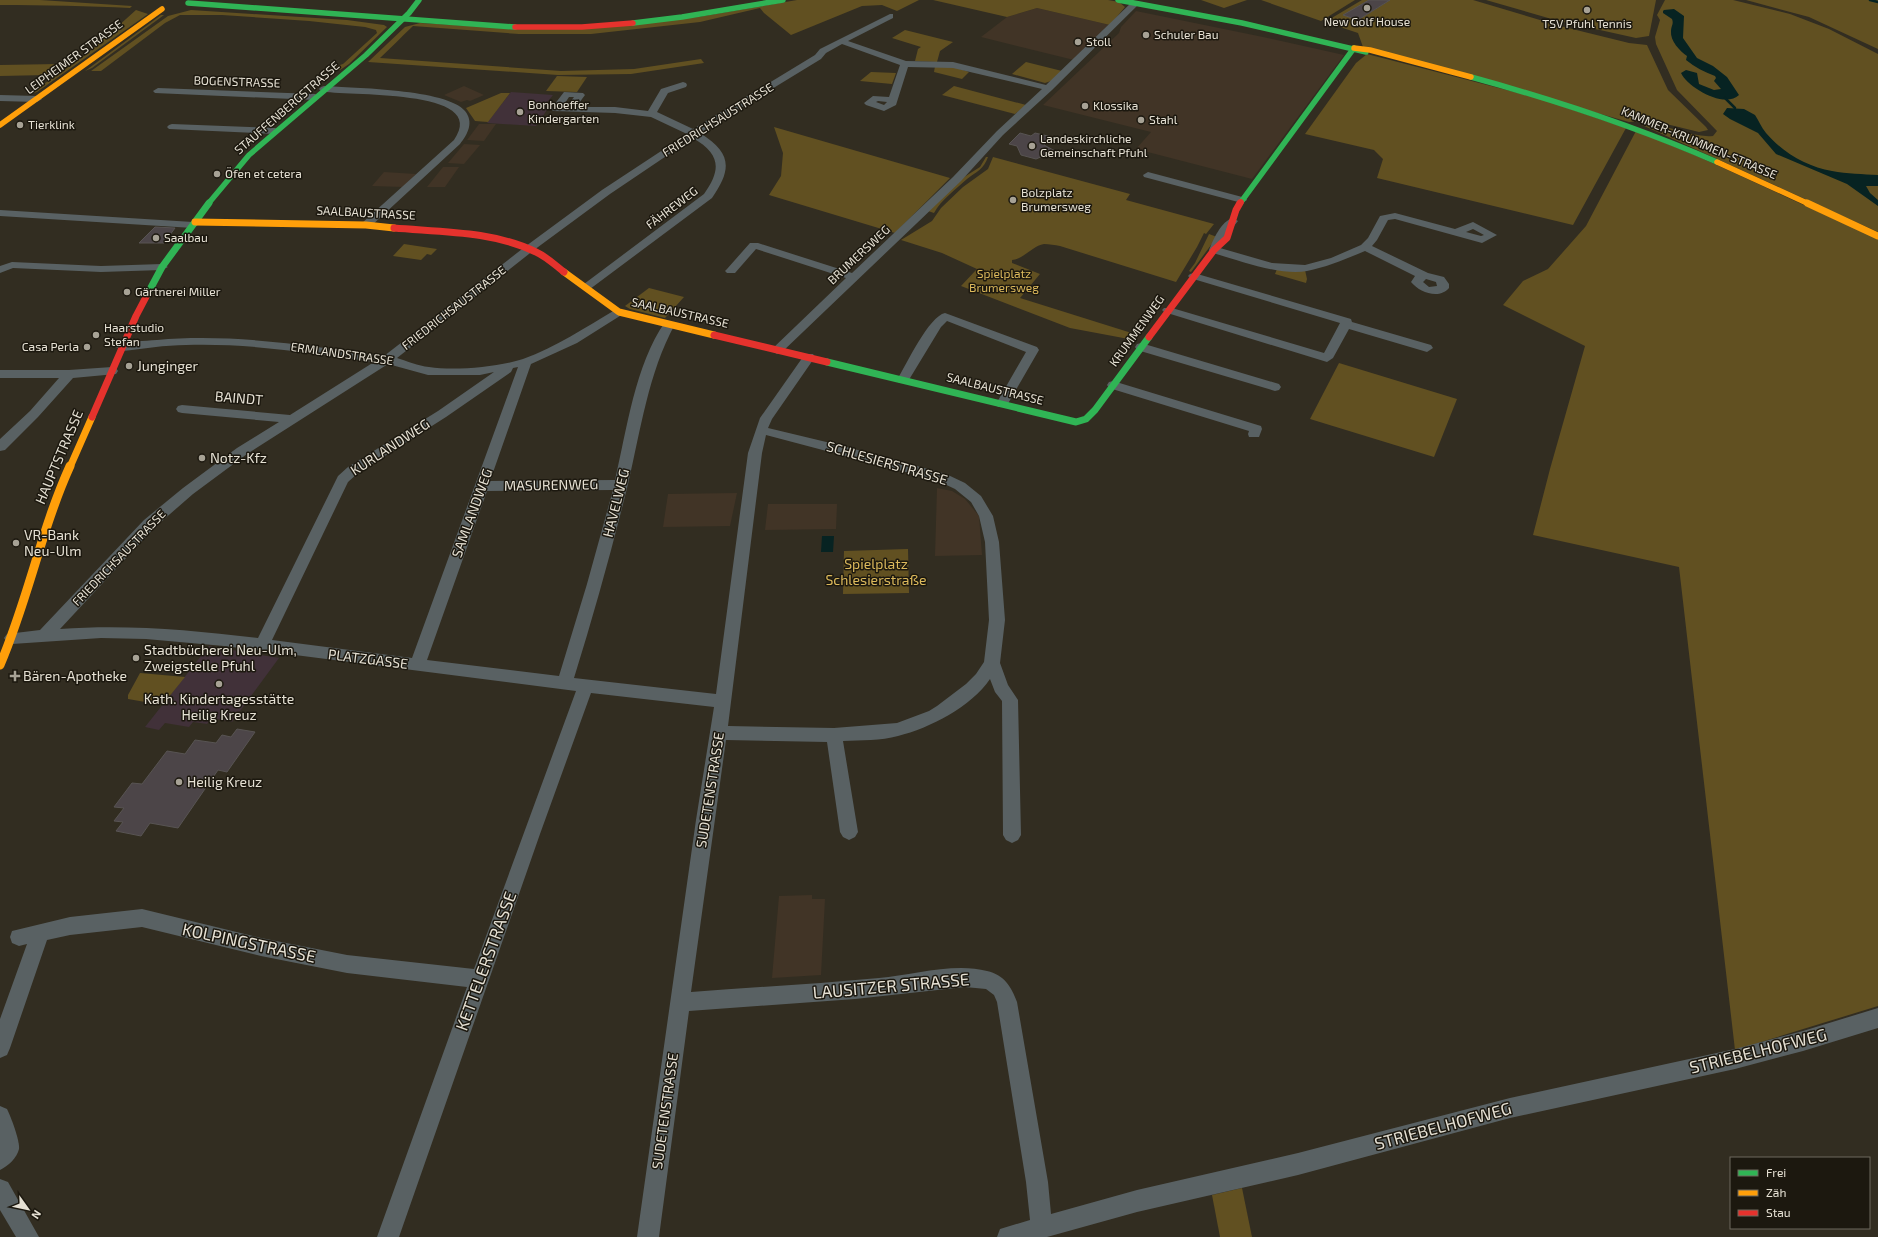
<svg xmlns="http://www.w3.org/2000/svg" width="1878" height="1237" font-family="'Exo 2',sans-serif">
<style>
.industrial{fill:#413426}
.education{fill:#413139}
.green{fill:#615021}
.water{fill:#072322}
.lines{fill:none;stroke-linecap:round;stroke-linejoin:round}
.stream{stroke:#072322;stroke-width:2.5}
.building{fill:#4c4548;stroke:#585453}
.street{fill:#596163;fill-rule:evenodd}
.fast-far1{stroke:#30b455;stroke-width:5.5}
.fast{stroke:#30b455;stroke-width:7}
.slow-far2{stroke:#ff9f0a;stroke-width:5.5}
.slow-far1{stroke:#ff9f0a;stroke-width:7}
.slow{stroke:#ff9f0a;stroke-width:9}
.jam-far1{stroke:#e5322d;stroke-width:5.5}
.jam{stroke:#e5322d;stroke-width:7}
.poi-dot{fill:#a7a295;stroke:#1c180f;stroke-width:1.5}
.labels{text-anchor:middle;stroke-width:3;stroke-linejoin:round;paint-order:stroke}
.far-poi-label{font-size:12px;fill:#e6e1d4;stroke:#1c180f;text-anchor:start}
.far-street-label{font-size:12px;fill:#e6e1d4;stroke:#1c180f}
.far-park-label{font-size:12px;fill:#ddba5c;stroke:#1c180f}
.poi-label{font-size:14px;fill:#e6e1d4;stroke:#1c180f;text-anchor:start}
.street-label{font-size:14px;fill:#e6e1d4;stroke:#1c180f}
.park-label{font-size:14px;fill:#ddba5c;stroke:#1c180f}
.near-street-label{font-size:17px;fill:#e6e1d4;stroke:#1c180f}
</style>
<rect width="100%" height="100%" fill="#322d21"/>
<g class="industrial">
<path d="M1037,8L1110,25L1074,60L981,37L1007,17Z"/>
<path d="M1136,11L1263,37L1344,55L1252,179L1136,149L1151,132L1043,105L1119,33L1121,27Z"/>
<path d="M464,86L484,95L470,101L467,100L461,102L444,95Z"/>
<path d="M479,124H496L484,141L467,140Z"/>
<path d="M464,144L480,145L464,164L448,163Z"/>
<path d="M443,167H459L445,187H427Z"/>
<path d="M384,172L416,174L403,187L372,186Z"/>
<path d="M937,488L952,491L965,499L979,516L982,555L935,556Z"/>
<path d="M737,493L730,526L663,527L668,494Z"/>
<path d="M768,504H837L836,529L765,530Z"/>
<path d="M812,895V899H825L821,975L772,978L779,896Z"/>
</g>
<g class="education">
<path d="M511,92L553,95L546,104H551L536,126L487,123Z"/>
<path d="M209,646L279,658L232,722L212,718L207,724L193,722L189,727L165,723L159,730L145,727Z"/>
</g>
<g class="green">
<path d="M0,0H40L132,6L130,8C91,6 43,5 0,5Z"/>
<path d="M797,0H919L897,11L882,5L862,6L791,35L764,13L760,8L700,22L591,34H519L413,26C401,37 391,48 380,58L561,71L634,69L701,59L704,63L631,74L558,75L368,62L405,27L420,23L524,29L698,17Z"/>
<path d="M933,0H1108L1119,2L1125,7L1110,25L1037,8L1007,17Z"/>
<path d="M1201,0H1247L1224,8Z"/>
<path d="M1261,0H1355L1321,21Z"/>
<path d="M1362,0H1369L1344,15L1358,20L1390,0H1473L1560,26L1629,43L1647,45L1668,90L1706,127L1708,130L1699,132L1650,120L1629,122L1363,47L1358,33L1325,22Z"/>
<path d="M1486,0H1656L1649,36L1636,38L1555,20Z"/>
<path d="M1665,0H1733L1790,14L1829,29L1878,54V232L1642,125C1666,122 1688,138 1713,136L1717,131L1677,90L1656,44L1655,37L1660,20L1657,15Z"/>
<path d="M1746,0H1878V49L1809,17Z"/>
<path d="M136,10L148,14L37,92L28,95L87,54Z"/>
<path d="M191,10L347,20L384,25L387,27L349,64L340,70H324L343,64L377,33L376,30L365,27L309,21L222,15H180L165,23L101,71H91L168,16Z"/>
<path d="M161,15H164L92,68L85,71Z"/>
<path d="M905,30L953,42L940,51L937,62L915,61L918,49L921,47L892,38Z"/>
<path d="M1367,54L1541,99L1626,128L1573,225L1377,178L1383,159L1374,150L1305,134L1356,63Z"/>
<path d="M1026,62L1062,71L1051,81L1045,83L1012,74Z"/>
<path d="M58,64L47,75L0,76V65Z"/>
<path d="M935,66H951L969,72L962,79L934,72Z"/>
<path d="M871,72L896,73L892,84L860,81Z"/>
<path d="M557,76L587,77L577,92L546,91Z"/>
<path d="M954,86L1026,105L1015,114L942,95Z"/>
<path d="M501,93H510L488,122L475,121L466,108Z"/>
<path d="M774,127L950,178L895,233L769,195L781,176L783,153Z"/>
<path d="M1636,131L1697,156L1878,239V1006L1735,1050L1679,567L1533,535L1550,469L1585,346L1503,305L1523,281L1548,269L1586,226Z"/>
<path d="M986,157H988C984,169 976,172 967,179C956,189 941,200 934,213L928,211L961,179L980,167Z"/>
<path d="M993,157L1130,194L1126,200L1214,224L1206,234L1204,233L1197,247L1176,282L1060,246C1055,245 1049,244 1044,244C1032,246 1024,259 1012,260V263L1040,274L1020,298L1138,335L1134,340L1070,328L961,286L977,269L942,253L901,240L932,221L941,208L963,187L988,169Z"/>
<path d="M1209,234L1217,237L1191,272L1189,271L1195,263Z"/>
<path d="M404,244L437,249L431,255L427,254L421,260L393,256Z"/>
<path d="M1277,269L1305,270L1307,279L1306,283L1275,274Z"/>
<path d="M649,288L684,297L665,318L630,309L625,306Z"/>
<path d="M1339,363L1457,399L1434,457L1310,419Z"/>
<path d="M908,549L909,593L843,594L844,551Z"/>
<path d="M140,673L185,677L164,703L152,701L151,703L128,699V695Z"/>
<path d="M1242,1188L1252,1237H1220L1212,1195Z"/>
</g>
<g class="water">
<path d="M1674,9L1684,16L1683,38L1697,58L1713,66L1727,77L1739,95C1725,109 1688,88 1681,73L1686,70L1697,73L1699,84L1714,90L1721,89L1714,81L1716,78L1715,76C1704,72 1695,67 1686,60L1687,56C1680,51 1670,41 1671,31C1671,26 1674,24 1672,19L1663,13V11L1664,10Z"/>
<path d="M1727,108L1744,109L1755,115C1759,121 1761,127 1766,133C1782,152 1807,167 1832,171C1847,174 1863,174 1878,175V186H1866L1870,193L1878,200V206L1847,184L1776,154L1758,133L1730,119L1723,114Z"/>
<path d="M822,536H834L833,552H821Z"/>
</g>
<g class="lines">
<g class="stream">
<path d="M1870,0L1878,2"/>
<path d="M1725,98L1735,108"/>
</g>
</g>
<g class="building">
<path d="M1369,0H1390L1358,20L1343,15Z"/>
<path d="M1020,133L1031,136L1035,133L1052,137L1044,145L1055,151L1036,159L1021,155L1017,146L1009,144Z"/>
<path d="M155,227L175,228L164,243H139Z"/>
<path d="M237,729L255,732L227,772L218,770L178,828L150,823L141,836L116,831L123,822L114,821L124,808L114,807L132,783L142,784L167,751L185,754L195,740L216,743L222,735L231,737Z"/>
</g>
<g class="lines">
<g class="street">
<path d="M1133,1H1139L1140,3L1052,90L1003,135L961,181L781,353L777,354L771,350L846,278L756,249L735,273H727L725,271L727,269L750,243H758L852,273L953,177L997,131L1042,89L953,68L908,67L896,105L884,111L866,105L864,103L873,96L889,97L900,65L842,44L826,53L821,59L700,133C732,153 732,169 712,198L590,289L586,290L580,287L704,194C722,169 720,154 693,138L610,194L534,250L397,358C407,361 418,366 429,367C455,371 498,367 523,359C556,347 586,327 615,310H623L625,312L623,314L577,343L531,364L490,481L615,480C627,429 635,365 665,322H673L675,324C648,374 641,429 628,484C612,549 594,614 574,678L716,694L748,453L760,418L805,354H813L815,357L772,419L768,428L843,446L946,474L965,483L981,496L993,516L999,542L1005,620L1000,663L1008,685L1018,700L1021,835L1018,840L1012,843L1006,840L1003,835L1002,701L995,692L990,679C971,707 930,728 898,736C881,741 861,740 843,741L858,832L855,837L849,840L843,837L840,832L827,742L726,740L691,992C754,987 816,984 879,978C912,975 955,962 987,971C1004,975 1011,986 1017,1002L1048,1182L1051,1214L1137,1190L1298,1153L1510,1098L1735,1049L1803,1031L1878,1008V1028L1803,1051L1735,1069L1510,1118L1298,1175L1137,1212L1047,1237H997L1000,1229L1030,1220L1026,1182L997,1002L994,995L986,989L965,987L855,999L689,1011L659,1237H637L696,820L714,707L591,693L540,834L399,1237H377L467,987L347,973L261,956L142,927L70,935L47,940L10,1048L7,1055L0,1058V1019L27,944L19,946L12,943L10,937L12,931L70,917L142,909L261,938L347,955L474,969L576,691L224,646L146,639L101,638L12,644L7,642L4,638L7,634L40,630L144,520L183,488L237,448L279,422L182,413L178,412L176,409L178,406L182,405L290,415L374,362C311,353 249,343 186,345C165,345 143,349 122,351L116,347L118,344C130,341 144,341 157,340C233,333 308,346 384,356L526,246L602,190L687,134L651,117L615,113L553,111L551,109L564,92L583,93L585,95L576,107H615L648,111L661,89L683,82L686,83L687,85L686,87L668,93L657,112L693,129L815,55L820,49L890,14H893V18L848,41L906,61L953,62L1046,85ZM569,97H574L567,106H563ZM878,101L887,102L884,105L876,102ZM388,364L428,375H480L494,372L438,411L348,467L338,476L258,638C192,630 126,624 60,629L154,528L193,494L247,454ZM518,367L412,658L272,640L348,482L358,473L446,417L511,372L513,368ZM766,435L936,480L955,489L971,502L979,516L985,542L989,620L984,662L976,674L966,684L937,706L929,711L897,723L834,728L728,726L762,453ZM613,490L587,584L559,676L427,660L487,491Z"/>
<path d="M324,86C353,88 447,89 465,111C474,122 468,134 460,144L370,227H362L361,225L362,223L454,140C492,87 343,97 321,91L319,89L321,87Z"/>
<path d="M158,88L315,94L320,97L315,100L155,93L153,91Z"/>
<path d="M0,95L37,96L42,99L37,102L0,101Z"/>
<path d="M172,124L275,128L280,131L275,134L169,129L167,127L169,125Z"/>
<path d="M1148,172L1246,198L1247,200L1242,203L1144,177L1143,175Z"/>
<path d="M0,210L193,222L198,225L193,228L0,216Z"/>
<path d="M1395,213L1455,229L1473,222L1497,235L1482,243L1395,219L1388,220L1377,240L1372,246L1428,273L1444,277L1449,284V288C1439,300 1419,292 1411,282L1415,276L1365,251C1346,259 1327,267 1307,271C1280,276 1237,260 1210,252L1209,250C1213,240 1221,221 1233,218L1238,221L1225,237L1220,248L1272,263L1305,265L1331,258L1361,245L1368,238L1380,216ZM1473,229L1484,235L1481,236L1466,232ZM1426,279L1436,282L1437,286L1429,287L1423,282Z"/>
<path d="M12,262L101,266L162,264L168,267L162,270L101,272L13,268L0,273V266Z"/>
<path d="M1194,273L1351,319L1352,322L1431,345L1433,348L1427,352L1349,329L1333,358L1327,362L1164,312L1162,310L1164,308H1172L1324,353L1340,323L1190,278L1188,276L1190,274Z"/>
<path d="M945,313L1037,347L1039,350L1006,407H998L996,404L1026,352L947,321L941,327L907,383H899L897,380C906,365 929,316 945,313Z"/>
<path d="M1141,343L1279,384L1281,387L1279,390L1275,391L1137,350L1135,347L1137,344Z"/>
<path d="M112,367L116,368L118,371L116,374L73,378L38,417L5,450L0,451V439L30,411L59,378H0V370H69Z"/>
<path d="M1113,381L1261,426L1262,429L1259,437H1249L1248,434L1249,431L1109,388L1107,385L1109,382Z"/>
<path d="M0,1106L7,1109C11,1117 20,1141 19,1149C17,1158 8,1166 0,1170Z"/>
<path d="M0,1179L8,1182L39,1237H16L0,1210Z"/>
</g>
<g class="fast-far1">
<path d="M1118,0L1242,23L1366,52"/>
<path d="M188,3L515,27"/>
<path d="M633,23L682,17L783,0"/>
<path d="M1471,77C1555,100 1637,127 1717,162"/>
<path d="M1241,202L1354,48"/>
<path d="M208,204L249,155L366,55L409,13L419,0"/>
</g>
<g class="fast">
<path d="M147,295L162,267L209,203"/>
<path d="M827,362L1076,422L1086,419L1095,410L1149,337"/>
</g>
<g class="slow-far2">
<path d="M1354,48L1370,50L1471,77"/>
<path d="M0,125L162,9"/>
<path d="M1717,162L1809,204"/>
</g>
<g class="slow-far1">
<path d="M1807,203L1878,236"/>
<path d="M195,222L366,225L394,228"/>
<path d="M564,272L619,312L714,335"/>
<path d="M70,467L92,417"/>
</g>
<path class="slow" d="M0,665C28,600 41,530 70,466"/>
<g class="jam-far1">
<path d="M515,27H582L633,23"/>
<path d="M1239,204L1241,202"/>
</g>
<g class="jam">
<path d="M394,228C441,232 493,231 536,252C547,257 555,265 564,272"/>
<path d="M714,335L827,362"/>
<path d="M1149,337L1214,250L1227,238L1236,210L1240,203"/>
<path d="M92,417L136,316L147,295"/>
</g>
</g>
<g class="poi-dot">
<circle cx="1367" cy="8" r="4"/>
<circle cx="1587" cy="10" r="4"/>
<circle cx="1146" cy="35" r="4"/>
<circle cx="1078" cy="42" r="4"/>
<circle cx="1085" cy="106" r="4"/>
<circle cx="520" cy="112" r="4"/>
<circle cx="1141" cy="120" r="4"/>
<circle cx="20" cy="125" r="4"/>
<circle cx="1032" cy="146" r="4"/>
<circle cx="217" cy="174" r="4"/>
<circle cx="1013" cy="200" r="4"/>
<circle cx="156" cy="238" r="4"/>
<circle cx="127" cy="292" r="4"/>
<circle cx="96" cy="335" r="4"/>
<circle cx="87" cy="347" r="4"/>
<circle cx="129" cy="366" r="4"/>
<circle cx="202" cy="458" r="4"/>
<circle cx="16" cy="543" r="4"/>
<circle cx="136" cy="658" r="4"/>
<path d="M13 670h4v4h4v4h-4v4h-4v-4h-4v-4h4z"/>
<circle cx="219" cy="684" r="4"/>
<circle cx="179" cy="782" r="4"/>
</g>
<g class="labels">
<g class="far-poi-label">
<text x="1367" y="26" text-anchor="middle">New Golf House</text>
<text x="1587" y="28" text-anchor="middle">TSV Pfuhl Tennis</text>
<text x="1154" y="39">Schuler Bau</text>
<text x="1086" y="46">Stoll</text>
<text x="528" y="109">Bonhoeffer<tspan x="528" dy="14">Kindergarten</tspan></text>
<text x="1093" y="110">Klossika</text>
<text x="1149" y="124">Stahl</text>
<text x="28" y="129">Tierklink</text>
<text x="1040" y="143">Landeskirchliche<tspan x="1040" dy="14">Gemeinschaft Pfuhl</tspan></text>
<text x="225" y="178">Öfen et cetera</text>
<text x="1021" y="197">Bolzplatz<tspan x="1021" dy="14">Brumersweg</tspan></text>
<text x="164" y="242">Saalbau</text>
<text x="135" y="296">Gärtnerei Miller</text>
<text x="104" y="332">Haarstudio<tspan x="104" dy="14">Stefan</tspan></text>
<text x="79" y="351" text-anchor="end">Casa Perla</text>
</g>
<g class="far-street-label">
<text transform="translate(74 57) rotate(-36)" y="4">LEIPHEIMER STRASSE</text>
<text transform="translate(237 82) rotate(2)" y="4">BOGENSTRASSE</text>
<text transform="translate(287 108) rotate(-41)" y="4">STAUFFENBERGSTRASSE</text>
<text transform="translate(718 120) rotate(-32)" y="4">FRIEDRICHSAUSTRASSE</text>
<text transform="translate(1699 143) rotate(23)" y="4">KAMMER-KRUMMEN-STRASSE</text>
<text transform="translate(672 208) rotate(-37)" y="4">FÄHREWEG</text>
<text transform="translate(366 213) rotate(3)" y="4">SAALBAUSTRASSE</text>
<text transform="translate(859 255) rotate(-43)" y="4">BRUMERSWEG</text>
<text transform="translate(454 308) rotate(-38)" y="4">FRIEDRICHSAUSTRASSE</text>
<text transform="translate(680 313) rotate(13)" y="4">SAALBAUSTRASSE</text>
<text transform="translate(1137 331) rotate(-54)" y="4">KRUMMENWEG</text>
<text transform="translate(342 354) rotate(8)" y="4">ERMLANDSTRASSE</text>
<text transform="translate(995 389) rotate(14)" y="4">SAALBAUSTRASSE</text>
<text transform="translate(119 558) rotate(-46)" y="4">FRIEDRICHSAUSTRASSE</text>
</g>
<g class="far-park-label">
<text x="1004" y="278">Spielplatz<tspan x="1004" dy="14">Brumersweg</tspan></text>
</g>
<g class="poi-label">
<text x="137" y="371">Junginger</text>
<text x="210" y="463">Notz-Kfz</text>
<text x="24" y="540">VR-Bank<tspan x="24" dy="16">Neu-Ulm</tspan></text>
<text x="144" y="655">Stadtbücherei Neu-Ulm,<tspan x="144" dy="16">Zweigstelle Pfuhl</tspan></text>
<text x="23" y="681">Bären-Apotheke</text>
<text x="219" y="704" text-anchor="middle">Kath. Kindertagesstätte<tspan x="219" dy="16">Heilig Kreuz</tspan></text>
<text x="187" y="787">Heilig Kreuz</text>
</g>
<g class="street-label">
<text transform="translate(239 398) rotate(5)" y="5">BAINDT</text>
<text transform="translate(390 447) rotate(-33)" y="5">KURLANDWEG</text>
<text transform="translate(59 457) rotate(-67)" y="5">HAUPTSTRASSE</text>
<text transform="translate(887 463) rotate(16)" y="5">SCHLESIERSTRASSE</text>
<text transform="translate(551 485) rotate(-1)" y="5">MASURENWEG</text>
<text transform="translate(616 503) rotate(-76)" y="5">HAVELWEG</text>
<text transform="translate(472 513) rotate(-70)" y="5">SAMLANDWEG</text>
<text transform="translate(368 659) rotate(7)" y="5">PLATZGASSE</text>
<text transform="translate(710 790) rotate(-81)" y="5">SUDETENSTRASSE</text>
<text transform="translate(665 1111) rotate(-82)" y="5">SUDETENSTRASSE</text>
</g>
<g class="park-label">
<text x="876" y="569">Spielplatz<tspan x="876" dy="16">Schlesierstraße</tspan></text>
</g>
<g class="near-street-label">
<text transform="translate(249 943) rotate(12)" y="6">KOLPINGSTRASSE</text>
<text transform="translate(486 961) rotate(-70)" y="6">KETTELERSTRASSE</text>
<text transform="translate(891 986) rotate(-5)" y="6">LAUSITZER STRASSE</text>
<text transform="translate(1758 1051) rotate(-14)" y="6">STRIEBELHOFWEG</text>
<text transform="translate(1443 1126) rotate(-15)" y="6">STRIEBELHOFWEG</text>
</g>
</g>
<rect x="1730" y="1157" width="140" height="72" fill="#1c180f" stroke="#6d685e"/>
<rect x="1738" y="1170" width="20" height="6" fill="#30b455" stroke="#6d685e"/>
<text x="1766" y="1177" font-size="12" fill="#e6e1d4">Frei</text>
<rect x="1738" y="1190" width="20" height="6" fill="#ff9f0a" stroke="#6d685e"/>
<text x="1766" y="1197" font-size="12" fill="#e6e1d4">Zäh</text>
<rect x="1738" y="1210" width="20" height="6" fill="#e5322d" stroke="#6d685e"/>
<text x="1766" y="1217" font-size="12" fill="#e6e1d4">Stau</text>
<g transform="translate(28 1209) rotate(123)" stroke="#1c180f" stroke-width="3" paint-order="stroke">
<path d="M0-3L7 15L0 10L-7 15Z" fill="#e6e1d4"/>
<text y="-6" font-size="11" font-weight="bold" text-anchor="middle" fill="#e6e1d4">N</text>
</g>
</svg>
